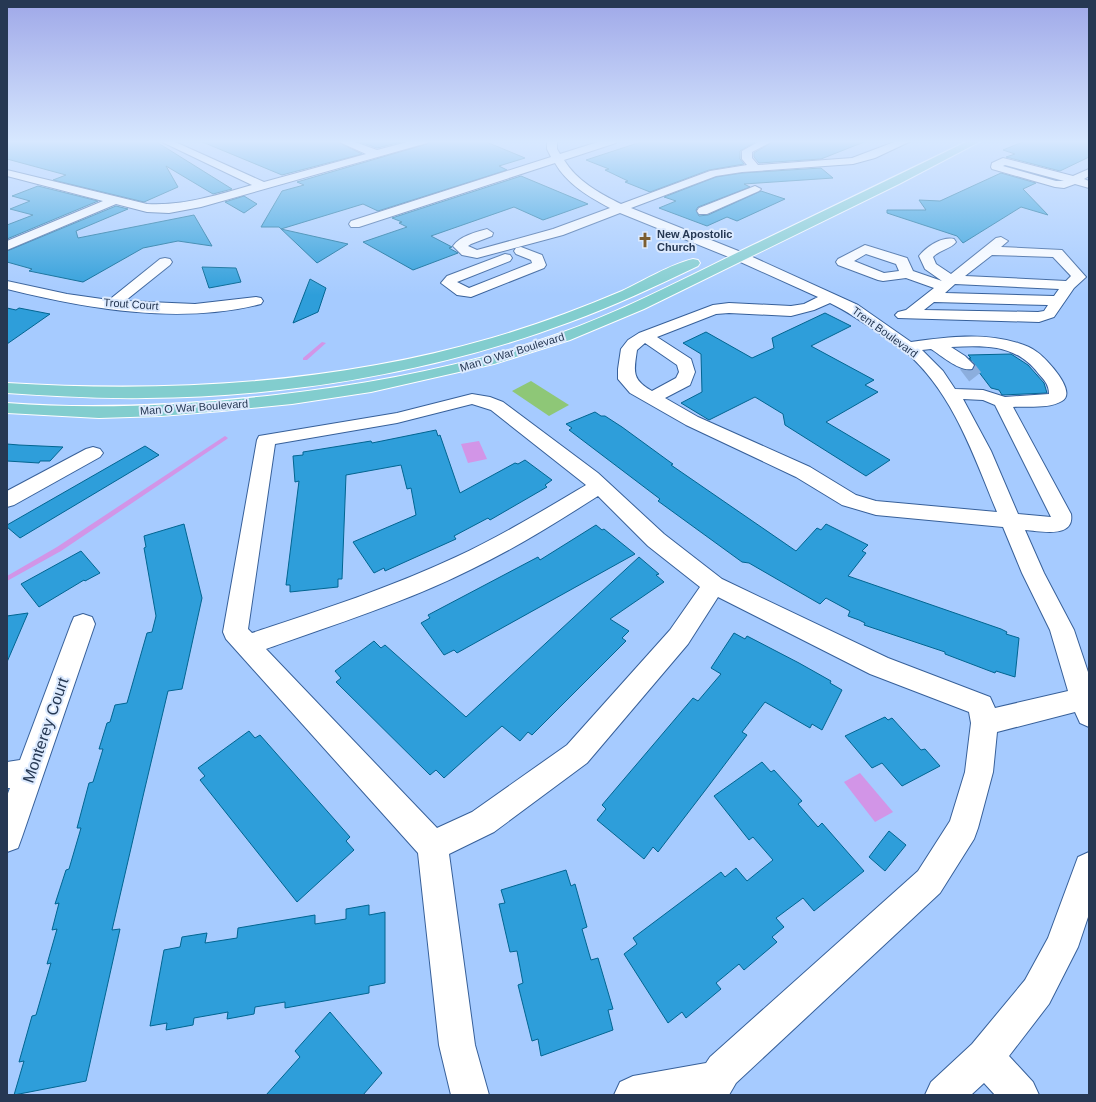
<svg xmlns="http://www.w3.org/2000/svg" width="1096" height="1102" font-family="Helvetica,sans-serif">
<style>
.green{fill:#8ec777}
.water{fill:#d295e7}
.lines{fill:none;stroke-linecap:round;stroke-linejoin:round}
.stream{fill:#d295e7;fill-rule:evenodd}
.building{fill:#2e9eda;stroke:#026591}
.minor-tunnel{stroke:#8caedd;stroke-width:15;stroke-dasharray:15 8;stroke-linecap:butt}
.minor-casing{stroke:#37609a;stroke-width:2}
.major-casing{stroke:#fff;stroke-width:2}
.minor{fill:#fff;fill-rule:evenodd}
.major{fill:#82cdce;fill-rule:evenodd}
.labels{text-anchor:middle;stroke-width:4;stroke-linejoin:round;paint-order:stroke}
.far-poi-label{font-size:11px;font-weight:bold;fill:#263853;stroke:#dceafe;text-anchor:start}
.far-street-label{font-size:11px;fill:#263853;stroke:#dceafe}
.near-street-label{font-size:16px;fill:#263853;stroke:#dceafe}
</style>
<rect width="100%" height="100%" fill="#a6cbff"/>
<path class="green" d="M531,381L569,405L549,416L512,391Z"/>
<g class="water">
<path d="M479,441L487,459L468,463L461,444Z"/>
<path d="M860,773L893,812L875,822L844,782Z"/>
</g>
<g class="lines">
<g class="stream">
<path d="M322,342L326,343L307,360H303V358Z"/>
<path d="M225,436L228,438L227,439L61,551L7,581V576L57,547Z"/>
</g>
</g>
<g class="building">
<path d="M7,141H155L232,189L213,194L166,166L178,187L144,202L53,180L66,175L7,159Z"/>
<path d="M200,141H336L362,154L282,175Z"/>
<path d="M357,141H405L377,148Z"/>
<path d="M429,141H484L525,158L499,166L507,170L378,211L363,204L281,229L348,244L317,263L279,227H261L282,191L304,185L297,182L427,144Z"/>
<path d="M644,141H757L740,151V159L744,164L709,170L650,192L625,182L628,181L605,170L609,169L586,160Z"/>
<path d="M774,141H863L864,142L821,159L759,163L754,157V153Z"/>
<path d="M1025,141H1089V157L1060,171L1006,157L1015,154L1003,150Z"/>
<path d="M821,168L833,178L744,184L750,187L698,207L696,210L699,216L708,215L761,191L785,199L737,221L727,217L707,226L659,208L676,201L664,197L716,177L742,173Z"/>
<path d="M1001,173L1036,183L1023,189L1048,215L1021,207L963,243L957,236L887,213V210H926L919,200L940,201Z"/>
<path d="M521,176L588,204L543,220L514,207L431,236L452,247L449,248L458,253L413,270L363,242L407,227L399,223L402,222L392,218Z"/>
<path d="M38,186L98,201L7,239V225L33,215L10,209L30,201L12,196Z"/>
<path d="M244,196L257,204L244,213L225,202Z"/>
<path d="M116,206L128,209L76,231L78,238L194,215L212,246L178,241L143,248L83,282L29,271L32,269L7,262V251Z"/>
<path d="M202,267L236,268L241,282L209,288Z"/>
<path d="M310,279L326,288L318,312L293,323Z"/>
<path d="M7,308L16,310L19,308L50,314L7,344Z"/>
<path d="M825,313L851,326L811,346L874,380L865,385L878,392L826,422L890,460L866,476L785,425L783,414L755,397L709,420L681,403L702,392L701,354L683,343L706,332L752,358L774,348L772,338Z"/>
<path d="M1011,354L1028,365L1044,383L1047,393L1002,395L999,390L991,388L975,367V365L969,358H971L968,355Z"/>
<path d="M595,412L601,416H605L622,427L670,462L673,464L671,465L796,551L817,528L821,530L826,524L868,545L862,551L866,553L848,576L1001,629L1007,632L1006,634L1019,638L1015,677L996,671L995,673L945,654V652L864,625L865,623L859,620L848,616L850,611L826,598L820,604L749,563L742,562L658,501L660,499L569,430L572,428L566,424Z"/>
<path d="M436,430L438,436L440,435L460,493L515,463L518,464L525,460L552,480L545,485L547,487L490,520L488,518L454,536L456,539L385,571L384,568L374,573L353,542L416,515L411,488L407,489L401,465L346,475L342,579H338V587L290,592V585H286L299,481L295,482L293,456L303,455V452L371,441L372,443Z"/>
<path d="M7,444L19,445L63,447L50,461H40L39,463L7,461Z"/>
<path d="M145,446L159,455L20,538L7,527V525Z"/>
<path d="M184,524L202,598L182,689L168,691L144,792L112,930L120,929L86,1081L14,1095L24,1061L19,1062L32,1016L36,1015L51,963L47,964L57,929L52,930L59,903L55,904L66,870L69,869L81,828H77L89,783L93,782L103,749H99L107,723L110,722L115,705L127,703L147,633L152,632L156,616L144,548L146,547L144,536Z"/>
<path d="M596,525L602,530L604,529L635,554L457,653L454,650L444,655L421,623L430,618L428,615L538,557L540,560Z"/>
<path d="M81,551L100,573L85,581L84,580L39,607L21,584Z"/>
<path d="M639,557L659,574L656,575L664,582L610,619L629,631L622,638L626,641L532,735L528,732L520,741L502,726L444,778L436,770L430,775L336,682L341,678L335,671L374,641L381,648L385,645L466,717Z"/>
<path d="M28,613L7,662V616Z"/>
<path d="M734,633L745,639L747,636L799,663L831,681L830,683L842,690L822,730L812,724L810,728L765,702L742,732L747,735L707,788L658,852L653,847L644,859L597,820L606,809L602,805L693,698L698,701L721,674L711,668Z"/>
<path d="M885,717L888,720L892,718L921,750L925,749L940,766L902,786L882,763L872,768L845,736Z"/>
<path d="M249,731L255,738L260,735L350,837L346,841L354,850L297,902L200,780L205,776L198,768Z"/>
<path d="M762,762L771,772L774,770L802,801L798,804L818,827L822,823L864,871L814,911L803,898L776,918L784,927L772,937L777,942L744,970L739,964L716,983L721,989L686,1018L682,1012L668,1023L624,954L637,944L633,938L721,872L725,877L736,868L747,881L773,860L753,837L749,840L714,796Z"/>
<path d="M889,831L906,845L885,871L869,857Z"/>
<path d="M566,870L571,886L575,884L587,927L582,929L591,960L598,958L613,1009L608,1010L613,1030L541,1056L538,1039L532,1041L518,985L523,983L517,951L510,952L499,904L505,903L501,890Z"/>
<path d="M369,905V915L385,912V983L369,986V993L285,1008V1002L255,1007L254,1014L227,1019L228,1012L194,1018L193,1025L166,1030L167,1023L150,1026L164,950L180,947L182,937L207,933L205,943L237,938L238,928L315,915V924L346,919V909Z"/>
<path d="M330,1012L382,1073L363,1095H266L300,1057L295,1051Z"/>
</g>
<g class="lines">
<path class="minor-tunnel" d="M966,365L976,378"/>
<g class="minor-casing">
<g id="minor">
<path d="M160,141H173L264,182L366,154L337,141H352L377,150L411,141H428L427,143L201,207L169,213L147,212L116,204L7,250V241L103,201L7,176V170L147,204C185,206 216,195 252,185Z"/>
<path d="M547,141H557V149L560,154L601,141H617L616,143L564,160C577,181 599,193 621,204L710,171L747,165L742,159V151L760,141H773L752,152V158L758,165L852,158L897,141H911L875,158L853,164L742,172L716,176L631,208L746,254L858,305L911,342C946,337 984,332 1018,343C1025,345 1032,348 1037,352C1046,358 1078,392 1062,401C1049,409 1028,406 1013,407L1071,514C1075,539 1040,531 1025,530L1044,573L1074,630L1089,675V727L1080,723L1075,712L997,732L993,772L978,828L974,839L940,893L736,1083L729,1095H614L620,1082L633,1076L706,1063L710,1057L918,871L950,821L965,772L971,723L969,712L870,674L718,597L688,644L587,763L494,832L449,854L475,1045L489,1095H451L439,1045L418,853L226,639L223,632L257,440L259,436L397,413L472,394L490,397L503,402L598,473L664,534L722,579L888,658L990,697L995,708L1068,691L1050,630L1022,573L1003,527L876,515L842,505L796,477L686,425L630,393L618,379V369L621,349L628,340L639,333L713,305L729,303L791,306L804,304L818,297L736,260L620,213L563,235L477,258L462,255L453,246C460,236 476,232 487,229L493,233L492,236L471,244L468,246L477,250L553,229L610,208C589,197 567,184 555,163L359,227H351L349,224L351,221L551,157L547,149ZM830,303C847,311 862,322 879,333C888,340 899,347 908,354C954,395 974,457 997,512L876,501L856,495L810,467L698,417L665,398L690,385L695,372L691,359L657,337L716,314L729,313L791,316L814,310ZM645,343L677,365L679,372L676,378L652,391C631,379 634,371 637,350ZM951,347C984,345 1016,344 1038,373C1044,380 1049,384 1049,394L1005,397L983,390L955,389L943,371L922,350L931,349C942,356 960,372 972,369L974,365L965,356ZM963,399L983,400L995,405L1051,517L1018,514L991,451ZM472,404L491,410L586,485C544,510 501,536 456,557C390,588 321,610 252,633L248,629L275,444L397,423ZM598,496L648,546L700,587L670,630L567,745L472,812L437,828L266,649C336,624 406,602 472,569C516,548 557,522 598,496Z"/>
<path d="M1003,158L1073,176L1089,169V176L1084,179L1089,181V188L1075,184L1064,188L1055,187L992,169L991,167L992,163ZM1005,165L1064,181H1056L1003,166Z"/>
<path d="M755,186L761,189L759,191L707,214H699L697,211L699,208Z"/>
<path d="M1001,237L1008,241L1001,247L1062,250L1086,277L1074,288L1054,317L1039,322L898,318L895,315L898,312L906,310L934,288L906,278L883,281L878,280L838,265L836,262L838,259L865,245L907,258L913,271L942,281L925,269L919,256C926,247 942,236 954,239L956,242C951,249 939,250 933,257L936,264L951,274L996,238ZM866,254L896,264L899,271L884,273L854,261ZM992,255L1053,257L1071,276L1066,281L965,276ZM955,284L1059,289L1054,296L945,293ZM934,302L1048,305L1044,311L1038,312L924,310Z"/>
<path d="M521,247L542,255L546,265L544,268L471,297L457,295L441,283L447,276L505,254L510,255L512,258L510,261L457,282L469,288L532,263L531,260L516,254L514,251L516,248Z"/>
<path d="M165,258L170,259L172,262L170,265L125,301L195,304L256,297L261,298L263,301L261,304C179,325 88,309 7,289V281L67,294L109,300L160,259Z"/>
<path d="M93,447L100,449L103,453L100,457L14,505L7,507V491L86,449Z"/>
<path d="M83,614L92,617L95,624L22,837L18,848L7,852V796L10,788H7V762L20,760L71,624L74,617Z"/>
<path d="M1089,852V914L1078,947L1049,1004L1009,1056L1033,1082L1039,1095H995L984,1083L971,1095H925L931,1082L972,1044L1025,980L1048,938L1078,857Z"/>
</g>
</g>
<g class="major-casing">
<g id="major">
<path d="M968,141H981L899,184L644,309L570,340L494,364L371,392L292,404L222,411L161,416L99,418L7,413V403C97,410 186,405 276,395C372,384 468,366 558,334C625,310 689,276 753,245C824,211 896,176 968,141Z"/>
<path d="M693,259L698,260L700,263L698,266C656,286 614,306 570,322C436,372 289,397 146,398C100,399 53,396 7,393V383C170,393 334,384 492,338C536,325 580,309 622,291C643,281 671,264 693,259Z"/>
</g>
</g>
<use href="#minor" class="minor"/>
<use href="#major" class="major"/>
</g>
<linearGradient id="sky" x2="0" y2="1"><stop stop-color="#9fa8e8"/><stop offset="0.48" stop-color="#d7e8ff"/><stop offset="1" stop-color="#d7e8ff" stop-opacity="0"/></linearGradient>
<rect width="1096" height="295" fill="url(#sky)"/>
<defs>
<g id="church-bare" transform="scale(1.2)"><path d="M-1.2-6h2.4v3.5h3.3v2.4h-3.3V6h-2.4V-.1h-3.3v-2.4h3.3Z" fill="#7b5e31" stroke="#dceafe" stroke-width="2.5" paint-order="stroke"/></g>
</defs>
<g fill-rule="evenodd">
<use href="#church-bare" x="645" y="240"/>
</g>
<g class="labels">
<g class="far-poi-label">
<text x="657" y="238">New Apostolic<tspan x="657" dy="13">Church</tspan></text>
</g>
<g class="far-street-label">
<text transform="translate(131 304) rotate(4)" y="4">Trout Court</text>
<text transform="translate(885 332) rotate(36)" y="4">Trent Boulevard</text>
<text transform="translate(512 352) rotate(-17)" y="4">Man O War Boulevard</text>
<text transform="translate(194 407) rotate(-4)" y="4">Man O War Boulevard</text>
</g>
<g class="near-street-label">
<text transform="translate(45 730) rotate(-71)" y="6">Monterey Court</text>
</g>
</g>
<rect width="1096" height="1102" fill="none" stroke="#263853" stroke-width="16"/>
</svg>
